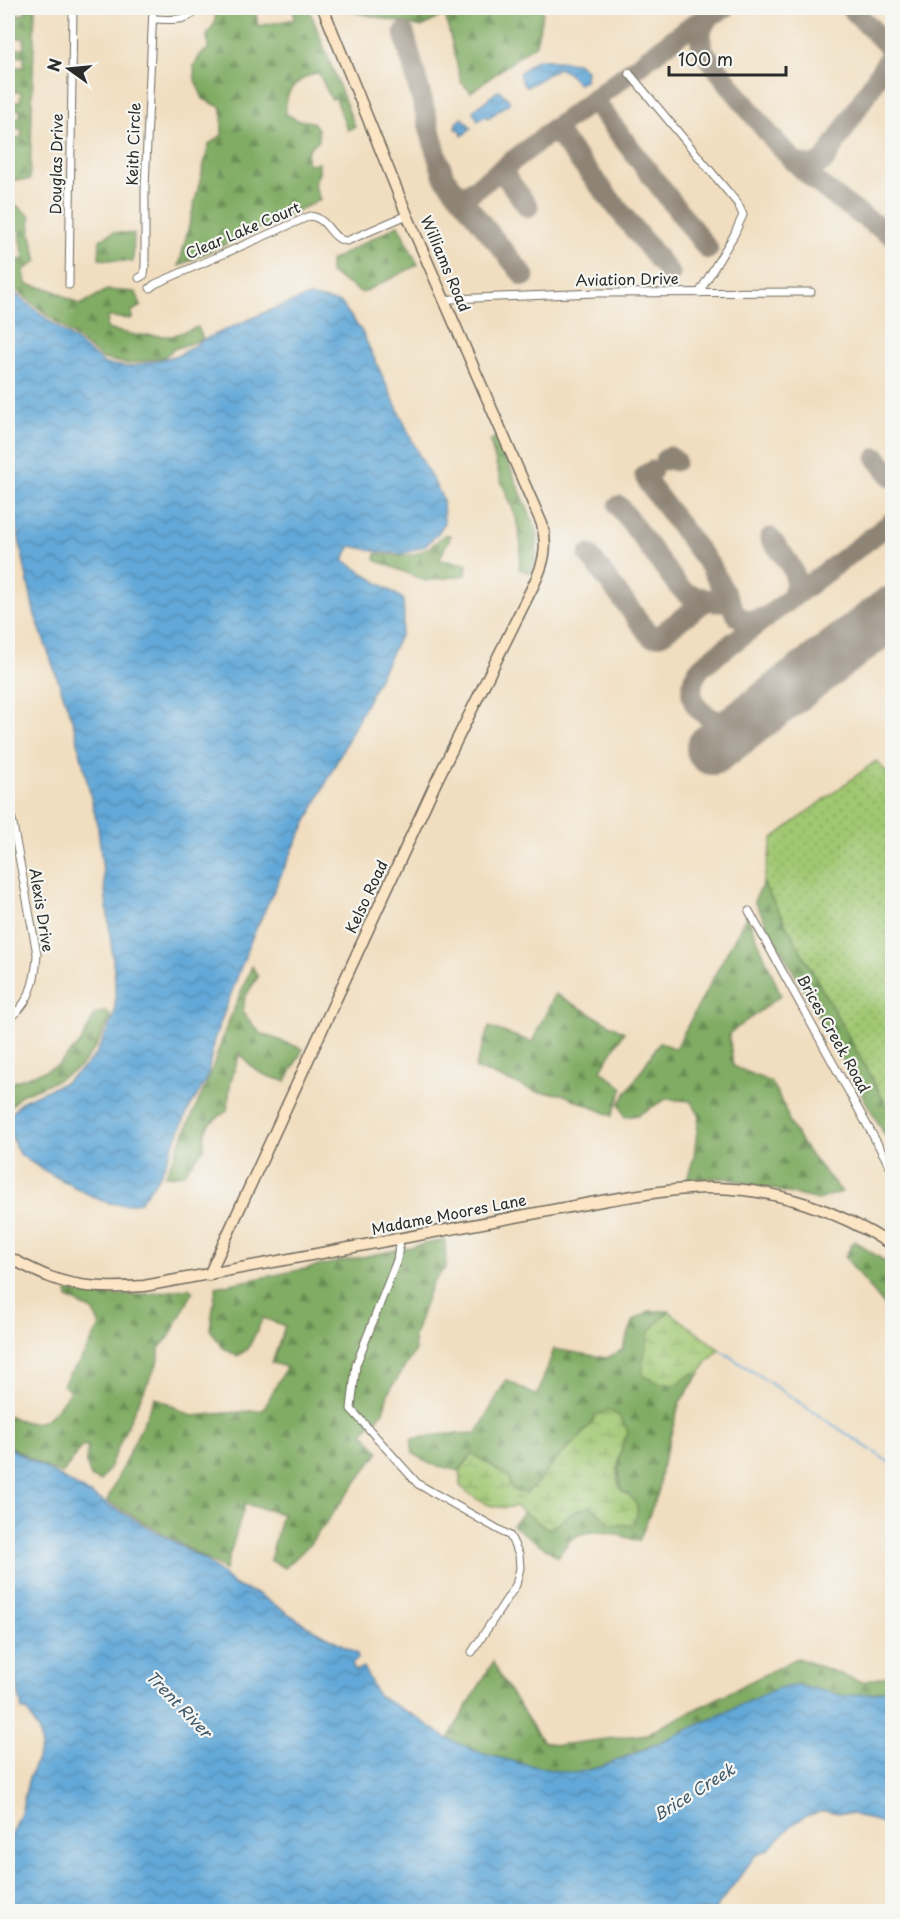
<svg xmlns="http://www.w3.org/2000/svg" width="900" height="1919" font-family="'Playpen Sans',sans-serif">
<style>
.grass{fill:url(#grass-dots);stroke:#66794e;stroke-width:1.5}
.forest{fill:url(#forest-firs);stroke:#566c48;stroke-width:1.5}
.wetland{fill:url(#wetland-marsh);stroke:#66794e;stroke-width:1.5}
.water{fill:url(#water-waves);stroke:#466a82;stroke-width:1.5}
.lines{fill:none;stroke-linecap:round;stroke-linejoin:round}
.stream{stroke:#62a8d8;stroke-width:2}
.taxiway{stroke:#8e8476;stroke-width:21}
.runway{stroke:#8e8476;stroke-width:52}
.street-casing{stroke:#706a5f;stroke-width:9}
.secondary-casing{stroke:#706a5f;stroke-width:13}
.street{stroke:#fff;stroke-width:7}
.secondary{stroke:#fce5c4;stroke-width:10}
.labels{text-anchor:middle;stroke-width:4.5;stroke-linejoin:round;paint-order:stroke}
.street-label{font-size:15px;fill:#2b2b2b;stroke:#f6f6f2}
.water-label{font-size:16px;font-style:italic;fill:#3e5768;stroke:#f6f6f2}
</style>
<defs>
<pattern id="grass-dots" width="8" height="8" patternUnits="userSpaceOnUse" patternTransform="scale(1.5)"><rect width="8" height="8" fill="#a0c772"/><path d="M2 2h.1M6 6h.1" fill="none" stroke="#83a25e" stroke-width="1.8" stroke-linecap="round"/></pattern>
<pattern id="forest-firs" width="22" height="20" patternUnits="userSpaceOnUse" patternTransform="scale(1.5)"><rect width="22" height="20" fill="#80ac64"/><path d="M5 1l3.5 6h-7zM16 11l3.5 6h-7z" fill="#698c53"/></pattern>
<pattern id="wetland-marsh" width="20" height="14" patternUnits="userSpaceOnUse" patternTransform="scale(1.5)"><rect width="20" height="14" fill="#a0c772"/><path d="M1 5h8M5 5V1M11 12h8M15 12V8" fill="none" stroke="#83a25e"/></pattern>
<pattern id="water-waves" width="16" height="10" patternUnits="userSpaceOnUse" patternTransform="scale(1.5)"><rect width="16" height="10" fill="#62a8d8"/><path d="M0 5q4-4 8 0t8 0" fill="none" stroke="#5189af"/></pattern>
</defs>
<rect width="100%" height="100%" fill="#f6f6f2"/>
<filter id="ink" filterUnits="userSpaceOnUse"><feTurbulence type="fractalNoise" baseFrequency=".0167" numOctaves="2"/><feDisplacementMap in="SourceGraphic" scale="12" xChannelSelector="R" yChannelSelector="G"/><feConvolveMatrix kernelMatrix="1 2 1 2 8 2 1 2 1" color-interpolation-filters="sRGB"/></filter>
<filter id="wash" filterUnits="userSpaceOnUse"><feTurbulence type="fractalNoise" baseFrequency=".008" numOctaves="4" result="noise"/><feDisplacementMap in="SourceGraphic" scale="24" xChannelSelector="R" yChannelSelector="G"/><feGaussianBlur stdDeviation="1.35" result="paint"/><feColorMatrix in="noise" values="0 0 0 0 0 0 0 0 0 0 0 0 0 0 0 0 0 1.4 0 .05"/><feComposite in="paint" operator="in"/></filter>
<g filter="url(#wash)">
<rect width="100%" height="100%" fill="#f1dec0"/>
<path class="grass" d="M876,761L892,778V1115L763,883L773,838Z"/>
<g class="forest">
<path d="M26,8H35L30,180H13L12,139L21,138L22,129H12L13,119L20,118V110L14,109V102H20L21,92H13L15,67H24V57L16,56V49L24,48V38H17L16,15L25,14Z"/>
<path d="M216,8H251L256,14L258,26L295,19L293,8H301L310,11L355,127L347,130L336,98L331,99L318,72C296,81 284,88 286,114L298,120L313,122L318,129L319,141C308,147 305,152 308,164L319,163V173L314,184L320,200L179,266L209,144L222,135V108L203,99L195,80L194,66L200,55L208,49L207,35L215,23Z"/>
<path d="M335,8H541L543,13L536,44L471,92L461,82L445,14L422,27Z"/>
<path d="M8,205L17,206L30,216L31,235L37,261L24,270L26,284L53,290L80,305L107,290L136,292L141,306L132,311V319L108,317L107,329L135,335L172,336L198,327L203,339L174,349L164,357L128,364L103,359L8,284V261L24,259L19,230L8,225Z"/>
<path d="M398,225L418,265L362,293L330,273V261Z"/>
<path d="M113,232L134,234L133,262L99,259L100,240Z"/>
<path d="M497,436L538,534L536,556L531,573L519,569L521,545L516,517L500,478L490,441Z"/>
<path d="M444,535H451L439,560L467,564L466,575L426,581L375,560L376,554C409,557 419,559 444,535Z"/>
<path d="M763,883L892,1115V1148L754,901Z"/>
<path d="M747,915L781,995L729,1034L733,1066L771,1082L784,1106L791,1126L807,1151L842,1192L818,1200L725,1178L687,1179L694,1157L699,1114L690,1101L666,1099L638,1115L625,1117L619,1104L660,1042L675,1049Z"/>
<path d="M252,966L258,977L245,997L243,1013L260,1033L303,1049L286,1081C263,1076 254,1072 240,1053L231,1080L227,1111C209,1123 203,1125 204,1148L183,1174L165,1176L209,1078L226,1028Z"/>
<path d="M555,994L624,1032L601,1070L623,1088L612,1116L562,1094L537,1092L475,1068L489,1027L532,1042Z"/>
<path d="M107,1011L111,1018L95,1048L80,1067L57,1080L21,1095L8,1109V1084L57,1066L81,1042L95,1014Z"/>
<path d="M445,1240L446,1267L432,1283L414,1336L415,1351L388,1393L383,1412L363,1432L379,1452L309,1545L285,1568L270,1560L282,1514L245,1504L225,1570L107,1501L155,1397L192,1416L263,1410L286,1367L272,1363L285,1326L263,1318L248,1349L237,1356L222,1347L210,1329L216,1287Z"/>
<path d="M854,1241L892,1266V1315L845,1257Z"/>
<path d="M189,1288L193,1292L169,1337L159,1348V1360L133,1413L109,1468L101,1481L91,1478L86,1461L88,1446H82L62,1474L43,1466L8,1445V1415C43,1433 50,1418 70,1391L63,1385L69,1374L79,1363L100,1326L94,1312L68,1298L67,1291C107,1298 149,1296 189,1288Z"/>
<path d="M649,1311H669L649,1332L698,1376L680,1402L661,1470L659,1490L639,1541C618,1535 594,1525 573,1538C567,1541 563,1551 558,1557L512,1525L524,1512L549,1529L575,1511L591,1506L611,1524L628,1494L621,1490C616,1468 619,1452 628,1431L596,1415C587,1434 569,1446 555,1462C545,1473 537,1485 525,1494L514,1490L467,1460L460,1471L430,1464L413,1453L411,1439L446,1434L477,1433L506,1380L537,1396L554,1349L607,1358L622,1350L634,1320Z"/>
<path d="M797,1658L862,1682L891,1675L892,1672V1687L875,1693L844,1696L797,1685L737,1707L703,1724L601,1767L575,1773L550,1770L483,1754L448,1739L493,1662L500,1676L542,1741L558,1745L647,1734Z"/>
</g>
<g class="wetland">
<path d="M669,1311L720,1350L707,1362L698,1376L693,1373L675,1385L657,1382L643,1376V1363L649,1332Z"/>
<path d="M609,1410L619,1416L628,1431C622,1444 611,1478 622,1491C624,1493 627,1494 630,1496C640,1505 638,1513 633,1525L611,1524L591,1506L575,1511L549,1529L515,1506C494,1512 476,1500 460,1486V1471L472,1454L509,1477V1485L514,1490L525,1494C537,1485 545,1473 555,1462C569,1446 587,1434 596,1415Z"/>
</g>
<g class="water">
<path d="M537,59L577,63L586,70L585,81L578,84L568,73L558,68L527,87L523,84L519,73Z"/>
<path d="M499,90L509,100V103L488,118L485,116L478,121L473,111Z"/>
<path d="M463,118L471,128L462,136L461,130L455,129L456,123Z"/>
<path d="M8,288L105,364L129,367L179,355L203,340L268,311L309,296L341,303L362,332L418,453L443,499L444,523L439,532L425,546L403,554L379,552L351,546L343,560L403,599L404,619L400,636L295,845L251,940L214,1040L207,1079L189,1109L160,1175L140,1202C127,1205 116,1206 103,1201C90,1196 26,1162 19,1153C12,1143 10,1129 8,1118L22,1101L65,1082L82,1069L96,1054L113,1018L115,1009V979L98,828L74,725L34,612L8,485Z"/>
<path d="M8,1447L205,1560L236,1586L258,1594L306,1625L357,1653L358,1659L352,1664L355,1671L363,1667L378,1696L416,1717L448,1739L483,1754L550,1770L575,1773L601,1767L641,1751L776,1689L797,1685L844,1696L875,1693L892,1687V1829L876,1821L852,1814L822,1811L806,1816L791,1826L768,1850L755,1856L714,1911H14L8,1893V1844L21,1813L28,1781L41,1749L39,1732L27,1710H22L13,1665H8Z"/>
</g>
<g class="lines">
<path class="stream" d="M720,1350L892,1464"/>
<g class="taxiway">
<path d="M851,8L892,50"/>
<path d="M711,15C700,26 698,38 704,52C731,85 756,122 786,153C817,186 854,212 892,235"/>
<path d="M404,33L436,152L444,177L462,199"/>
<path d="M593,100L708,249"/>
<path d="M554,129L670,274"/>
<path d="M797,163L812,167L824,161L892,53"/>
<path d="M501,170L528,207"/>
<path d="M524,276L462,199L692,25L725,8"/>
<path d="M877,458L892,477"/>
<path d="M665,460L670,457L675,461"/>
<path d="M652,471L645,475L648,483L711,567L737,616L749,621L767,617"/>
<path d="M619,506L678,586L687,594L717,602"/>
<path d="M770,538C784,557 809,579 787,602"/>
<path d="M589,555L650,636L660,635L707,600"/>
<path d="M736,730C718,721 688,713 692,687C693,677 698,669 706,663L892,522"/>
</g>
<path class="runway" d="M712,749L892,612"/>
</g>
</g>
<g filter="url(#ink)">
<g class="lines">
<g class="street-casing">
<g id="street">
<path d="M153,19C168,19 189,23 198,8"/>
<path d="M629,73L738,204L743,215L734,235L699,293"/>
<path d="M139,278L144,275L145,266V187L153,8"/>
<path d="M69,285L73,8"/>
<path d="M150,288L155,284L310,216C329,218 330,240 347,241L407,215"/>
<path d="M445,301L452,299L596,293L811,292"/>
<path d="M8,798L37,954C36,977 30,1006 8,1018"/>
<path d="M749,911L892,1170"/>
<path d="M400,1239L397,1260L356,1365L351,1409L418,1484L510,1536L519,1554L520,1568L516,1585L472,1652"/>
</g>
</g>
<g class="secondary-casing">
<g id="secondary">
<path d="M8,1257C22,1264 36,1272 50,1277C80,1289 113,1288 144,1286L607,1200C641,1195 676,1188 711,1188C775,1188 839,1211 892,1245"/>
<path d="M209,1275L436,782L534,584C544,563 548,547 542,524L407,215L323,8"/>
</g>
</g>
<use href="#street" class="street"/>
<use href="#secondary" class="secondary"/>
</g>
</g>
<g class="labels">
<g class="street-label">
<text transform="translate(134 144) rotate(-88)" y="5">Keith Circle</text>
<text transform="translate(57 164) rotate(-89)" y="5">Douglas Drive</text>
<text transform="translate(243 231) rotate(-23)" y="5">Clear Lake Court</text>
<text transform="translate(445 264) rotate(67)" y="5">Williams Road</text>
<text transform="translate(627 280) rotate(-1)" y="5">Aviation Drive</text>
<text transform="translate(367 897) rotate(-65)" y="5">Kelso Road</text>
<text transform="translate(41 910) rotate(81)" y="5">Alexis Drive</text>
<text transform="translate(833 1034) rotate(61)" y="5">Brices Creek Road</text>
<text transform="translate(449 1215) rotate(-11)" y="5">Madame Moores Lane</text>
</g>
<g class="water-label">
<text transform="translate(179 1704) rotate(46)" y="6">Trent River</text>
<text transform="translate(694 1792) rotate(-32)" y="6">Brice Creek</text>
</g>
</g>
<rect width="900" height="1919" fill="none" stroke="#f6f6f2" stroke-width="30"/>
<g transform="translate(69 69) rotate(285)" stroke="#f6f6f2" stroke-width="4.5" paint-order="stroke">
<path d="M0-4.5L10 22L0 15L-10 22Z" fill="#2b2b2b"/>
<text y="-9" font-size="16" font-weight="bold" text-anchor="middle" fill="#2b2b2b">N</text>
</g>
<path d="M669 66v9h117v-9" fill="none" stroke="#2b2b2b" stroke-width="3"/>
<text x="678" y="66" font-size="18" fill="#2b2b2b" stroke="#f6f6f2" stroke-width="4.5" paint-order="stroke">100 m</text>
</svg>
